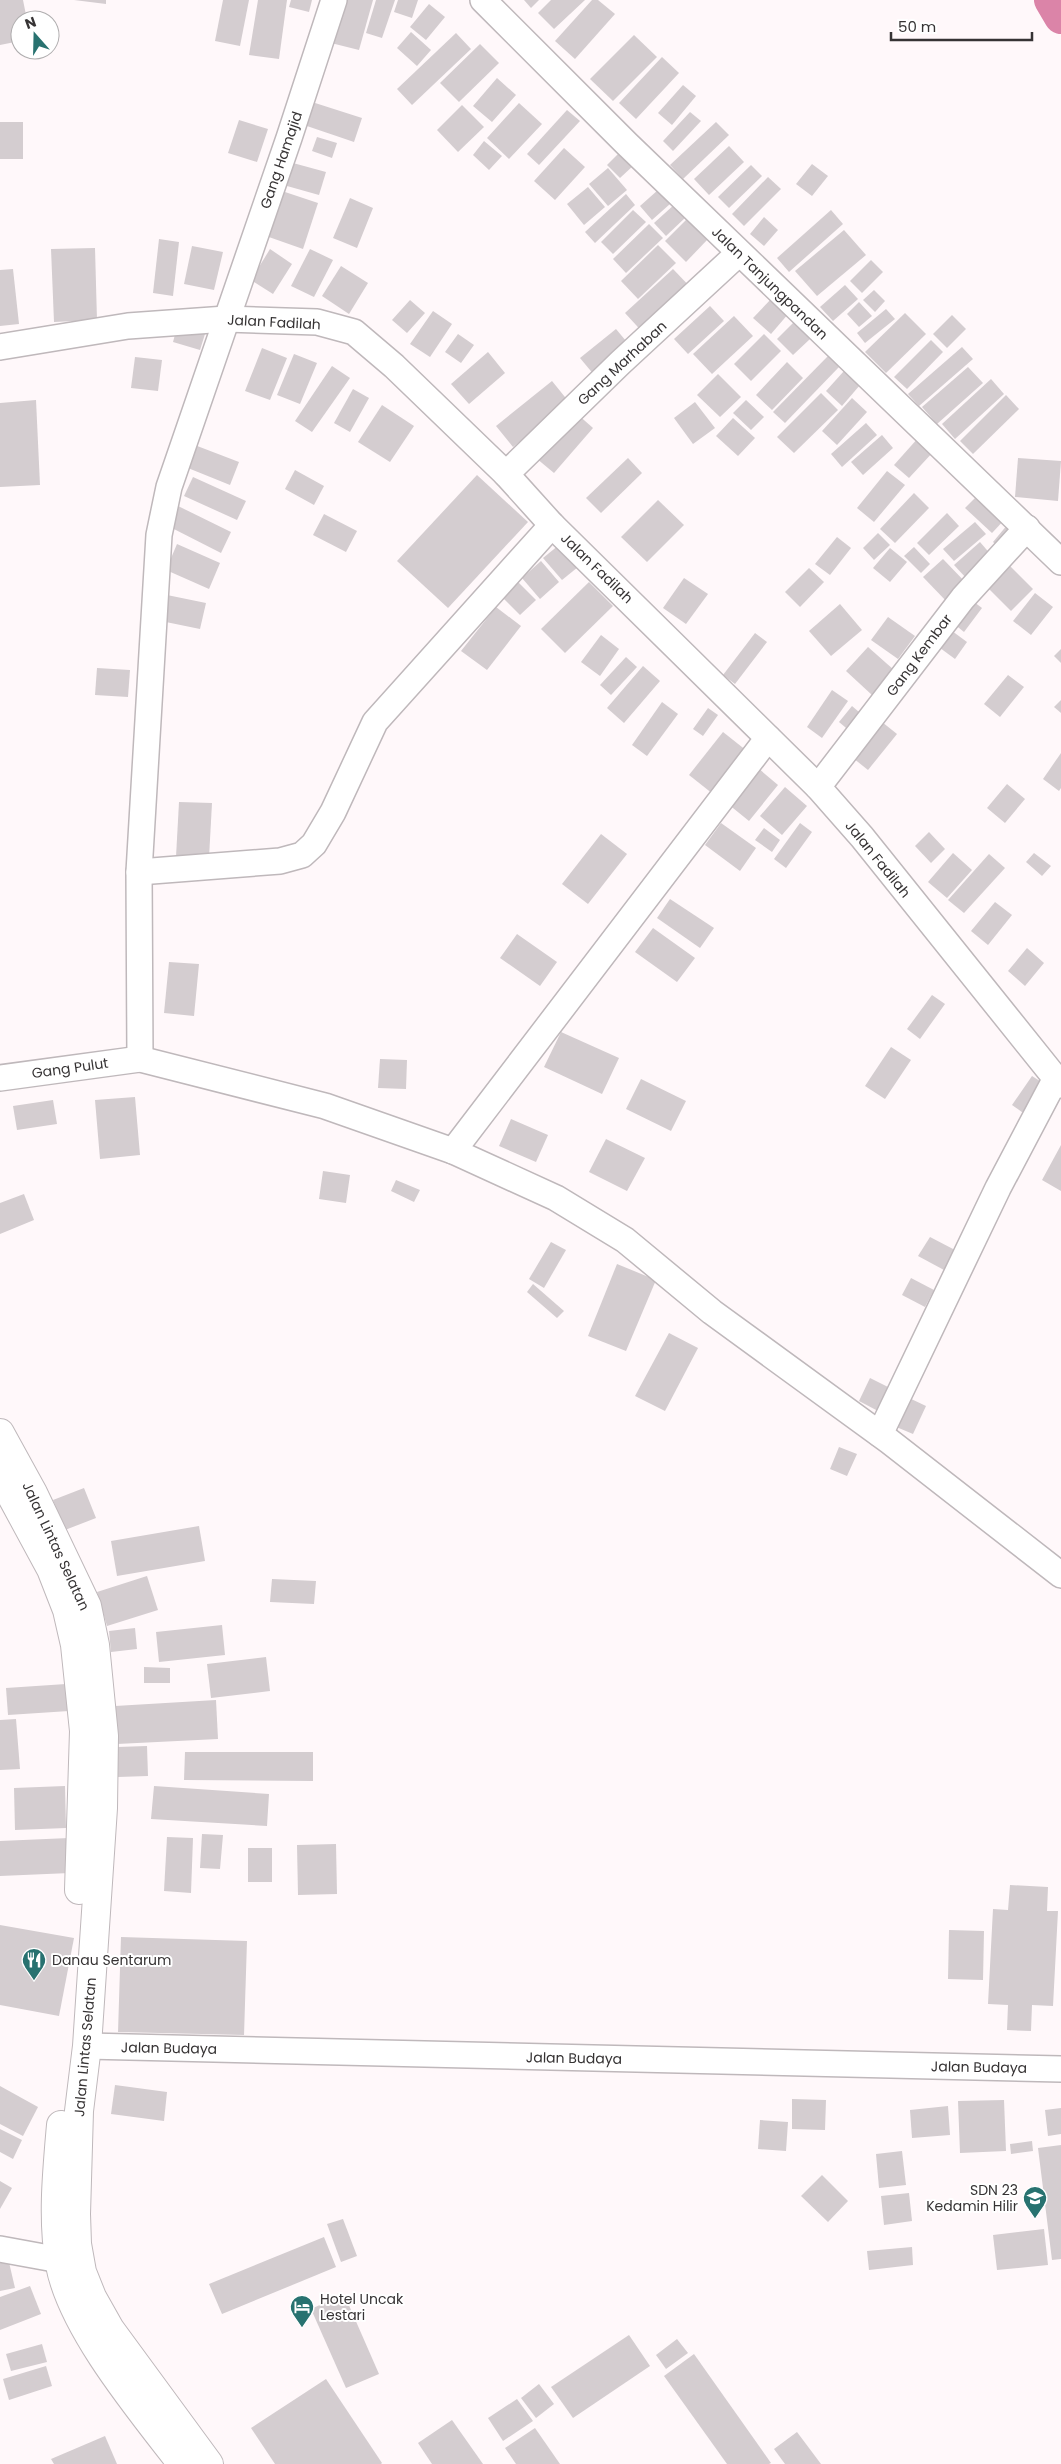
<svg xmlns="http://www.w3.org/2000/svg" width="1061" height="2464" font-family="Poppins,sans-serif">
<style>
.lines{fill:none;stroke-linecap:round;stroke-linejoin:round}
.river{stroke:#db84a8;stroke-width:34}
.building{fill:#d4cdd0}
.minor-casing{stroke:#bfb8bb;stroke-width:28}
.highway-casing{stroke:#bfb8bb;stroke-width:30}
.minor{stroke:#fff;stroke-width:25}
.highway{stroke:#fff;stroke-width:28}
.labels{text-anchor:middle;stroke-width:4;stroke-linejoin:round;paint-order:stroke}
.street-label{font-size:14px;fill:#363334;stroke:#fff}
.poi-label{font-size:14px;fill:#363334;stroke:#fff;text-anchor:start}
</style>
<rect width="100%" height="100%" fill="#fff8fa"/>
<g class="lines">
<path class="river" d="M1051,0L1061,17"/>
</g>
<g class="building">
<path d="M0,0H23L27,20H20V41L0,45Z"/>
<path d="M74,0H106V4Z"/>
<path d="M223,0H249L240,46L215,41Z"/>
<path d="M258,0H287L279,59L249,55Z"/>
<path d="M291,0H312L309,12L289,7Z"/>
<path d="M343,0H373L359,50L331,43Z"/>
<path d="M376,0H395L382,38L366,33Z"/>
<path d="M398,0H418L412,18L394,12Z"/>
<path d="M524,0H539L531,8Z"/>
<path d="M551,0H585L554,29L538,13Z"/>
<path d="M592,0H598L615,14L575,59L555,41Z"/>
<path d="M429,4L445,17L426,40L410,27Z"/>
<path d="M411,32L431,50L417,66L397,48Z"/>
<path d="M456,33L471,49L412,105L397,89Z"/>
<path d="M634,35L657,57L613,101L590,79Z"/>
<path d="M480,44L499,63L459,102L440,83Z"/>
<path d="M662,57L679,73L636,119L619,103Z"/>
<path d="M497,78L516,95L492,122L473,106Z"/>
<path d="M683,85L696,96L672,125L658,113Z"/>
<path d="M312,102L362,118L354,142L304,125Z"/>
<path d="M519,103L542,124L509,159L487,138Z"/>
<path d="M462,105L484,127L458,152L437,130Z"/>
<path d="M567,110L580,121L539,165L527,154Z"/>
<path d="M690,112L701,121L673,151L663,141Z"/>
<path d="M239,120L268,129L257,162L228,153Z"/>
<rect x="0" y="122" width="23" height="37"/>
<path d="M716,122L729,135L683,179L670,165Z"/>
<path d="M317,137L337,143L332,158L312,151Z"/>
<path d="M484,141L502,156L489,170L473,155Z"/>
<path d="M729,146L744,162L709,195L694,179Z"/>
<path d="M564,148L585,167L555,200L534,181Z"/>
<path d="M621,151L634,165L620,178L607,165Z"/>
<path d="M293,163L326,172L319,195L287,186Z"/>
<path d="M812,164L828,176L812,196L796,184Z"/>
<path d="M751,165L762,176L729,208L718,197Z"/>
<path d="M608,168L627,190L608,206L589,184Z"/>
<path d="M768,177L781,189L744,226L732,214Z"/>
<path d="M588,187L605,207L584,225L567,204Z"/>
<path d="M658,190L670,204L652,220L640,206Z"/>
<path d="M282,191L318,203L303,249L266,236Z"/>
<path d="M626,194L635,205L595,243L585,232Z"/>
<path d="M350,198L373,208L357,248L333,238Z"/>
<path d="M675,204L687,216L666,236L654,223Z"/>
<path d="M633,210L646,222L613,254L601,242Z"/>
<path d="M831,210L843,224L789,272L777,258Z"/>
<path d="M764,217L778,230L764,246L750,234Z"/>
<path d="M687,219L708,239L686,262L665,241Z"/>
<path d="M649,224L663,238L626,273L613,259Z"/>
<path d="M844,230L866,255L817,296L795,271Z"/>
<path d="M159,239L179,242L173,296L153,293Z"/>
<path d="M658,245L676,263L638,299L621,281Z"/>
<path d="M192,246L223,252L214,290L184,284Z"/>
<path d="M95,248L97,320L54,322L51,249Z"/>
<path d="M270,249L292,264L273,294L251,280Z"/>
<path d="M310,249L333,260L314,297L291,286Z"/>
<path d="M871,260L883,272L862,293L850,281Z"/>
<path d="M341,266L368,283L349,314L322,296Z"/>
<path d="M13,269L19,324L0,326V270Z"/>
<path d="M673,269L695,292L647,337L625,313Z"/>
<path d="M845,285L858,299L833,321L820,307Z"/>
<path d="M874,290L885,301L875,312L863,300Z"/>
<path d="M772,298L789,313L771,334L753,318Z"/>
<path d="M410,300L425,313L407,333L392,320Z"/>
<path d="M859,302L872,316L859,327L847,314Z"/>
<path d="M710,306L724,321L688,354L674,339Z"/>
<path d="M886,309L895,319L865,343L857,333Z"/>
<path d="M433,311L452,324L430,357L410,344Z"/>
<path d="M905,313L926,334L886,373L865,352Z"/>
<path d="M952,315L966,329L947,348L933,334Z"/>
<path d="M734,316L753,336L712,374L693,354Z"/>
<path d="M794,322L810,339L793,355L777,339Z"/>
<path d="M177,327L205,334L200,350L173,342Z"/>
<path d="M616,329L631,347L595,376L580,358Z"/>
<path d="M458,334L474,345L461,363L445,352Z"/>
<path d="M764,334L781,351L751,381L734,364Z"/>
<path d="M931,340L943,352L907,389L894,377Z"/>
<path d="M962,347L973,359L919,406L908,394Z"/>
<path d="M262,348L287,358L270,400L245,391Z"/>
<path d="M488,352L505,373L469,404L451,384Z"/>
<path d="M294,354L317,363L300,404L277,395Z"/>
<path d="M828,356L839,367L785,423L773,412Z"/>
<path d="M135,357L162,360L158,391L131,388Z"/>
<path d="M787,362L803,378L772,410L756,395Z"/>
<path d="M332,366L350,378L312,432L295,421Z"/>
<path d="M968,367L983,383L937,424L922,407Z"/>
<path d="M844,371L860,385L842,406L826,391Z"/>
<path d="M718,374L741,397L720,417L697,395Z"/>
<path d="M991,379L1004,394L955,439L942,424Z"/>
<path d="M552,381L569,402L513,447L496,426Z"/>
<path d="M353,389L369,398L350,432L334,423Z"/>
<path d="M821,393L838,410L794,453L777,437Z"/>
<path d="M1006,395L1019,409L973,454L960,441Z"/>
<path d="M852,398L867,412L837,445L822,431Z"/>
<path d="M36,400L40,485L0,487V403Z"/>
<path d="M746,400L764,417L751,430L733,413Z"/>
<path d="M695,402L715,428L693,444L674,418Z"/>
<path d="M382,405L414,426L390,462L358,442Z"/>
<path d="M576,413L593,428L554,473L536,458Z"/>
<path d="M733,418L755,438L738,456L716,436Z"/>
<path d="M866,423L877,435L842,467L831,454Z"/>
<path d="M882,435L893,448L863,475L851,462Z"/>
<path d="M919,437L934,451L909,478L894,465Z"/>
<path d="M192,444L239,462L230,485L183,466Z"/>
<path d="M628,458L642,473L601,513L586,498Z"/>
<path d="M1018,458L1061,461L1058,501L1015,497Z"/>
<path d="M295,470L324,486L314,505L285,489Z"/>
<path d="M887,471L905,485L874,522L857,508Z"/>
<path d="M477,475L528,522L448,608L397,561Z"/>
<path d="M193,477L246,501L237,520L184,496Z"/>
<path d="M914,493L929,508L895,543L880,529Z"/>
<path d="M979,494L1006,518L992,533L965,508Z"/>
<path d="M658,500L684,525L647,562L621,537Z"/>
<path d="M176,505L231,532L221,553L166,525Z"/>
<path d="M947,513L959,526L929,555L917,543Z"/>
<path d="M324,514L357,531L346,552L313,535Z"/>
<path d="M975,522L986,534L954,561L943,549Z"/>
<path d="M1008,524L1017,532L1001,549L993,542Z"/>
<path d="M878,533L890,545L874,560L863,548Z"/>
<path d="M837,537L851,548L830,575L815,564Z"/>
<path d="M980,542L992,556L967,579L954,565Z"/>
<path d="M177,544L220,563L209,589L166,570Z"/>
<path d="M559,545L578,567L562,580L543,558Z"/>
<path d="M914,547L930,564L921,573L904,556Z"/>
<path d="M890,548L907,562L890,582L873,568Z"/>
<path d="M943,559L968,585L949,604L923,577Z"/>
<path d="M541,561L559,582L540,599L522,578Z"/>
<path d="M1009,565L1033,589L1011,611L987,587Z"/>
<path d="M809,568L824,582L800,607L785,592Z"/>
<path d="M684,578L708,594L686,624L663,608Z"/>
<path d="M517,581L536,600L520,615L501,596Z"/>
<path d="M589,582L613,606L565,653L541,629Z"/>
<path d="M1035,593L1053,607L1031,635L1013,621Z"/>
<path d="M167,595L206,603L200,629L161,621Z"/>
<path d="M970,599L982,608L964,632L953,623Z"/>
<path d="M840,604L862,630L831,656L809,631Z"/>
<path d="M496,607L521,626L487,670L461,651Z"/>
<path d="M888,617L915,636L898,659L871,640Z"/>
<path d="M948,628L967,642L955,659L936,645Z"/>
<path d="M755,633L767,642L735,684L723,675Z"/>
<path d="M601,635L619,649L600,676L581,662Z"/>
<path d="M868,647L894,670L872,695L846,671Z"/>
<path d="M1061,649V663L1054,656Z"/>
<path d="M626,657L637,667L611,695L600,685Z"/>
<path d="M643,666L660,681L624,723L607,708Z"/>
<path d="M97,668L130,670L128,697L95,695Z"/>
<path d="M1008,675L1024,687L1000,717L984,704Z"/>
<path d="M832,690L848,701L822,738L807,727Z"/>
<path d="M1061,700V713L1054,707Z"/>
<path d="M662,702L678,714L647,756L632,745Z"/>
<path d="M852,706L866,718L852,733L839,722Z"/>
<path d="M708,708L718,715L703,736L693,729Z"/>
<path d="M877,718L897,734L868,770L848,754Z"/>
<path d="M723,732L747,751L713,794L689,775Z"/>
<path d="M1061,753V788L1059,791L1043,779Z"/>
<path d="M758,768L778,785L749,821L728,804Z"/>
<path d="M1007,784L1025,799L1005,823L987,808Z"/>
<path d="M785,787L807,806L782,835L760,816Z"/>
<path d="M179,802L212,803L209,858L176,857Z"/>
<path d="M721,823L756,848L740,871L705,845Z"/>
<path d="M800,823L812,832L786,868L774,859Z"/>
<path d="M764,828L780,840L772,852L755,840Z"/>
<path d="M929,832L945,849L931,863L915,846Z"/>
<path d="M601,834L627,854L588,904L562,884Z"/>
<path d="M953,853L972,870L947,898L928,882Z"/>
<path d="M1034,853L1051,866L1042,876L1026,862Z"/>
<path d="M989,854L1005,868L964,913L948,900Z"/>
<path d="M670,899L714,928L700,948L657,918Z"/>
<path d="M995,902L1012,915L988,945L971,931Z"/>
<path d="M653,928L695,958L677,982L635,952Z"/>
<path d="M517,934L557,962L540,986L500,958Z"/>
<path d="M1027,948L1044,963L1025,986L1008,971Z"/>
<path d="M169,962L199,964L194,1016L164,1013Z"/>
<path d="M932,995L945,1004L920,1039L907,1029Z"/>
<path d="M561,1032L619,1058L602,1094L544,1067Z"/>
<path d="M891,1047L911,1060L885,1099L865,1086Z"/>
<path d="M380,1059L407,1060L406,1089L378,1088Z"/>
<path d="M1032,1076L1046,1085L1026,1115L1012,1105Z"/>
<path d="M641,1079L686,1101L671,1131L626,1109Z"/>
<path d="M135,1097L140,1155L100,1159L95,1100Z"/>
<path d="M53,1100L57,1124L17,1130L13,1106Z"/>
<path d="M511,1119L548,1135L536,1162L499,1146Z"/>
<path d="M606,1139L645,1158L627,1191L589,1172Z"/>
<path d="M1061,1145V1191L1042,1180Z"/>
<path d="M323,1171L350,1175L346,1203L319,1199Z"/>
<path d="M396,1180L420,1190L414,1202L391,1191Z"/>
<path d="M24,1194L34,1220L0,1234V1203Z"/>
<path d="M930,1237L955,1250L944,1270L918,1256Z"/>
<path d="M551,1242L566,1250L544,1288L529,1279Z"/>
<path d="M617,1264L656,1280L626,1351L588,1336Z"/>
<path d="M911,1278L934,1290L925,1307L902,1295Z"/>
<path d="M533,1284L564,1311L557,1318L527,1292Z"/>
<path d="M669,1333L698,1348L665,1411L635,1396Z"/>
<path d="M870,1378L890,1388L878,1411L859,1401Z"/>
<path d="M907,1397L926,1406L913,1434L894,1426Z"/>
<path d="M839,1447L857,1454L847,1476L830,1469Z"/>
<path d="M84,1488L96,1518L65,1530L53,1500Z"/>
<path d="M199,1526L205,1561L117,1576L111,1541Z"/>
<path d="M147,1576L158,1610L107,1626L97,1592Z"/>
<path d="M272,1579L316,1581L314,1604L270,1602Z"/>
<path d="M222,1625L225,1655L159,1662L156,1632Z"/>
<path d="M135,1628L137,1649L111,1652L109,1631Z"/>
<path d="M266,1657L270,1691L211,1698L207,1664Z"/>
<path d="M144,1667L170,1668V1683H144Z"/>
<path d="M66,1684L69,1711L8,1715L6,1688Z"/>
<path d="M216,1700L218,1739L117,1744L115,1706Z"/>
<path d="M16,1719L20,1769L0,1770V1720Z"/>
<path d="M147,1746L148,1776L118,1777L117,1747Z"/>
<path d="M185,1752H313V1781L184,1780Z"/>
<path d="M65,1786L66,1828L15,1830L14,1788Z"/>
<path d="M154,1786L269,1794L267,1826L151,1819Z"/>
<path d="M202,1834L223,1835L220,1869L200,1868Z"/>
<path d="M167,1837L193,1838L191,1893L164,1891Z"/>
<path d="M69,1838L70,1873L0,1876V1841Z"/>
<path d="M336,1844L337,1894L298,1895L297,1845Z"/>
<rect x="248" y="1848" width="24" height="34"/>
<path d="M1010,1885L1048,1887L1047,1911H1058L1053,2006L1032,2005L1031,2031L1007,2030L1008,2005L988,2004L993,1909L1008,1910Z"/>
<path d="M0,1925L74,1938L59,2016L0,2005Z"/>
<path d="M949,1930L984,1931L983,1980L948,1979Z"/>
<path d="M121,1937L247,1941L244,2035L118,2032Z"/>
<path d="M115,2085L167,2092L164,2121L111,2114Z"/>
<path d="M0,2086L38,2107L23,2136L0,2124Z"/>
<path d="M792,2099L826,2100L825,2130L792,2129Z"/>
<path d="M1004,2100L1006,2151L960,2153L958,2101Z"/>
<path d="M948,2106L950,2135L912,2138L910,2110Z"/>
<path d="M1061,2108V2134L1048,2136L1045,2110Z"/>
<path d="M760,2120L788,2122L786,2151L758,2149Z"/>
<path d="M0,2129L22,2140L13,2159L0,2152Z"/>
<path d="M1032,2141L1033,2151L1011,2154L1010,2144Z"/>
<path d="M1061,2145V2259L1052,2260L1038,2148Z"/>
<path d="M902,2151L906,2185L879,2188L876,2154Z"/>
<path d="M822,2175L848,2201L828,2222L801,2196Z"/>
<path d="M0,2181L12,2188L0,2209Z"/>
<path d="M909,2193L912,2221L884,2225L881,2196Z"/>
<path d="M343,2219L357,2256L341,2262L327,2224Z"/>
<path d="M1044,2229L1048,2265L997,2270L993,2235Z"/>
<path d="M324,2237L336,2267L222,2314L209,2284Z"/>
<path d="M912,2247L913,2265L869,2270L867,2251Z"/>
<path d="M8,2258L15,2288L0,2291V2260Z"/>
<path d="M30,2286L41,2314L0,2330V2297Z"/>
<path d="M344,2294L379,2374L346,2388L311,2309Z"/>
<path d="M629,2335L650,2366L573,2418L551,2387Z"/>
<path d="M677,2339L688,2353L666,2369L656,2355Z"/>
<path d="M42,2344L47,2362L11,2371L6,2354Z"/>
<path d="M694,2354L771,2463L769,2464H727L664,2376Z"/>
<path d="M46,2366L52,2386L9,2400L3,2379Z"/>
<path d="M326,2379L382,2463L381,2464H275L251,2428Z"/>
<path d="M539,2384L554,2404L536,2418L521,2398Z"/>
<path d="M517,2399L533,2421L503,2441L488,2418Z"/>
<path d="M452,2420L483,2464H432L418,2443Z"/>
<path d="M535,2428L560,2464H516L505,2448Z"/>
<path d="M797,2432L821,2464H785L774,2449Z"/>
<path d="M105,2436L117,2464H54L51,2459Z"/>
</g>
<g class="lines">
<g class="minor-casing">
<g id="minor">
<path d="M483,0L627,144L1061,562"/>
<path d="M0,347L128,326L226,319L317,322L354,332L394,366L506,474L552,525L818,787L862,837L1061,1085"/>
<path d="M506,474L620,363L739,253"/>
<path d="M818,787L963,598L1027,528"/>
<path d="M139,872L280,861L302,855L314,844L333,812L375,722L552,525"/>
<path d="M140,1059L139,872L159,535L169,487L289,138L334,0"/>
<path d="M0,1078L140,1059L325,1106L453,1151L556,1198L625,1240L712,1312L889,1441L1061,1575"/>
<path d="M453,1151L768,738"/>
<path d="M880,1434L998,1188L1056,1078"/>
<path d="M87,2046L1061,2069"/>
<path d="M0,2249L60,2260"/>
</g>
</g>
<g class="highway-casing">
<g id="highway">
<path d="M0,1433L33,1493L87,1606L95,1645L104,1736L103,1808L87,2046L79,2111L76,2214L77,2244L82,2272L92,2297L110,2329L209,2464"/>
<path d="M0,1475L51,1569L67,1610L75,1645L84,1731L79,1890"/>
<path d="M61,2125C57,2171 52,2219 60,2265C72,2329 142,2412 182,2464"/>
</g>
</g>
<use href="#minor" class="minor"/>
<use href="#highway" class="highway"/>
</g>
<defs>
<g id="restaurant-pin" transform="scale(1.25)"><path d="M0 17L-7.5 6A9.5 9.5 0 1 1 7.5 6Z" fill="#287270" stroke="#fff"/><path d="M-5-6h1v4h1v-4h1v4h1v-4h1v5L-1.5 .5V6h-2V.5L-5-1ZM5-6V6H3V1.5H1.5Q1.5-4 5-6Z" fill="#fff"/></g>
<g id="school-pin" transform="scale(1.25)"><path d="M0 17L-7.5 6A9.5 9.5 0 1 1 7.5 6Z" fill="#287270" stroke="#fff"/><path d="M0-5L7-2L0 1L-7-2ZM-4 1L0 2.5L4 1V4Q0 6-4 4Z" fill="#fff"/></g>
<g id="hotel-pin" transform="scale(1.25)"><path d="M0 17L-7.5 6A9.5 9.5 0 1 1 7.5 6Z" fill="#287270" stroke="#fff"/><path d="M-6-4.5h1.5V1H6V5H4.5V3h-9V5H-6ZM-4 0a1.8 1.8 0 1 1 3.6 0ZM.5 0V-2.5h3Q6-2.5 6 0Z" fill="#fff"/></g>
</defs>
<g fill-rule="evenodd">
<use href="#restaurant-pin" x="34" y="1960"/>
<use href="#school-pin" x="1035" y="2198"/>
<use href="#hotel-pin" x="302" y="2307"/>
</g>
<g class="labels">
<g class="street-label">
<text transform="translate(281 160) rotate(-71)" y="5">Gang Hamajid</text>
<text transform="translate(770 283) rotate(44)" y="5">Jalan Tanjungpandan</text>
<text transform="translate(274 322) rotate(3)" y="5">Jalan Fadilah</text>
<text transform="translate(622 363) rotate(-43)" y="5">Gang Marhaban</text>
<text transform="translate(597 568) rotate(44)" y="5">Jalan Fadilah</text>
<text transform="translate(919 655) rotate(-53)" y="5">Gang Kembar</text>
<text transform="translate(878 859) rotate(51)" y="5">Jalan Fadilah</text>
<text transform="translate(70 1068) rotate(-8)" y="5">Gang Pulut</text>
<text transform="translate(56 1546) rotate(65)" y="5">Jalan Lintas Selatan</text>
<text transform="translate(85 2047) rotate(-85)" y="5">Jalan Lintas Selatan</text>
<text transform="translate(169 2048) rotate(1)" y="5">Jalan Budaya</text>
<text transform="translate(574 2058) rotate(1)" y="5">Jalan Budaya</text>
<text transform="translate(979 2067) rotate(1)" y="5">Jalan Budaya</text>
</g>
<g class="poi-label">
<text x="52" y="1965">Danau Sentarum</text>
<text x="1018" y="2195" text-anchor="end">SDN 23<tspan x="1018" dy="16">Kedamin Hilir</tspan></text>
<text x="320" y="2304">Hotel Uncak<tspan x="320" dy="16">Lestari</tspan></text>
</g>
</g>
<g transform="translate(35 35) rotate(340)"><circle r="24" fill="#ffffff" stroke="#afadae"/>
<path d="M0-4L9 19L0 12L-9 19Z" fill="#287270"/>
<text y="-8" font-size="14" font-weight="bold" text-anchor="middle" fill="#363334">N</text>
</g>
<path d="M891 32v8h141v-8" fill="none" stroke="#363334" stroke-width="2.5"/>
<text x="898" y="32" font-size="15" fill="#363334" stroke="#ffffff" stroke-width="4" paint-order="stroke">50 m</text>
</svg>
